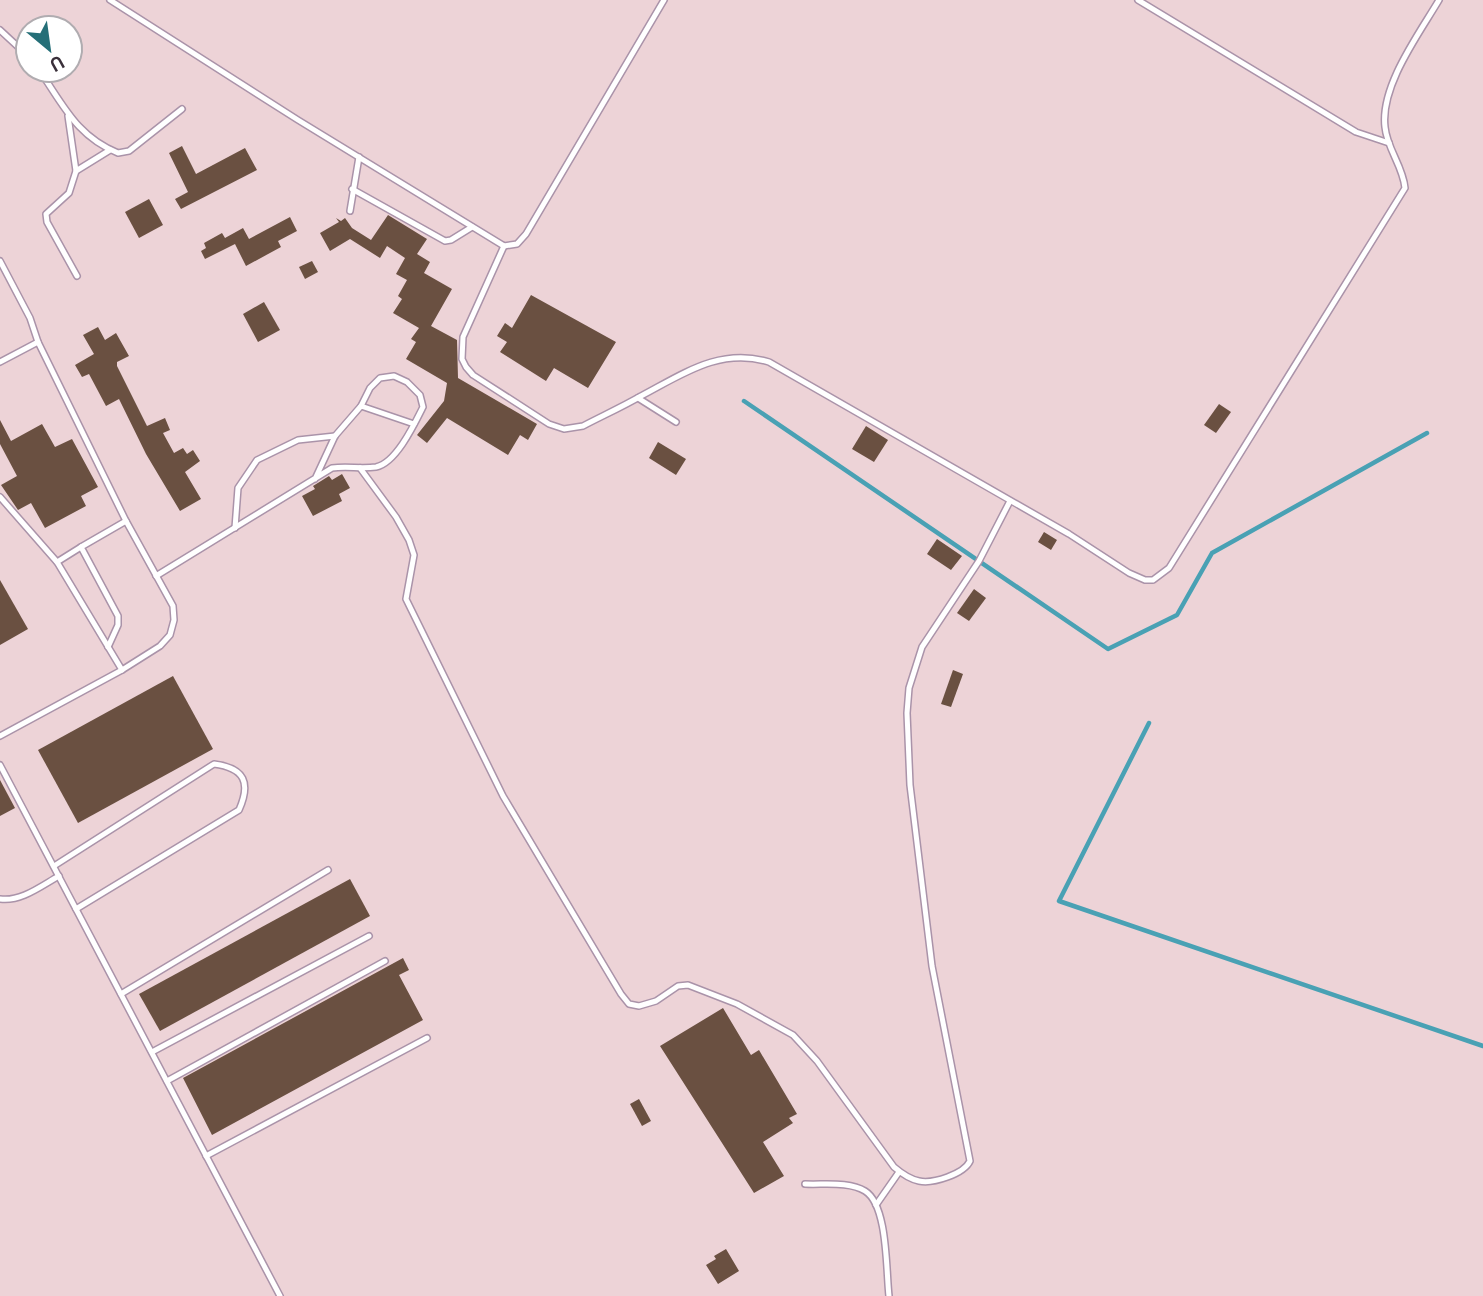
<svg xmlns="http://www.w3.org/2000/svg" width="1483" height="1296" font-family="'Space Grotesk',sans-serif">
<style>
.industrial{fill:#edd3d7;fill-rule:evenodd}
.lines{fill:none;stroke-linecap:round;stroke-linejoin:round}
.stream{stroke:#49a1b4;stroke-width:4.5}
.building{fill:#6a5041}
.lane-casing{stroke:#aa93a9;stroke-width:8}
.lane{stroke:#fff;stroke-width:5}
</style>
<rect width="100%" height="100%" fill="#f4dbf3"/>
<path class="industrial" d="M0,0H1483V1296H0ZM28,28H70V70H28Z"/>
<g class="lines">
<g class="stream">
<path d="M744,401L1108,649L1177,615L1212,553L1427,433"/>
<path d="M1149,723L1059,901L1483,1046"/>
</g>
</g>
<g class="building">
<path d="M182,146L196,174L245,148L257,170L181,209L175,199L188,192L169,153Z"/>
<path d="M149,199L163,225L139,238L125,212Z"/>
<path d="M388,215L427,239L417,254L430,262L424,273L452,289L431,326L457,340L458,378L537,424L528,440L520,435L508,455L447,418L427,443L417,435L444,401L447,383L406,359L416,342L411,339L419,328L393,313L402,299L398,296L407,280L396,274L405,258L387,246L380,258L350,239L330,251L320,233L339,222L336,218L341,221L345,218L352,228L371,240Z"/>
<path d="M290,217L297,231L278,241L281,247L246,266L235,244L205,259L201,251L206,248L204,243L222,233L225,238L243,228L249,239Z"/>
<path d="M312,261L318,272L305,279L299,267Z"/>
<path d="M531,295L616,342L588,388L554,368L546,381L500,352L507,342L497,336L505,323L512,328Z"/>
<path d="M264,302L280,330L258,342L243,314Z"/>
<path d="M98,327L105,340L116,333L129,356L117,362V366L147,426L165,418L170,430L163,433L174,453L183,448L187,454L193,450L200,461L185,472L201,499L180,511L146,454L119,399L106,406L89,374L82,377L75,365L94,354L83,335Z"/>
<path d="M1219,404L1231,412L1216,433L1204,425Z"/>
<path d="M0,420L11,441L42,424L55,447L72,439L98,487L81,496L86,506L45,528L31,503L18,510L1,485L17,476L0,444Z"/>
<path d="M866,426L888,440L874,462L852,449Z"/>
<path d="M658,442L686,459L676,475L649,458Z"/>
<path d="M342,474L350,488L339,494L342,501L313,516L302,496L315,489L313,486L329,476L332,480Z"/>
<path d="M1044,532L1057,540L1051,550L1038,542Z"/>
<path d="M937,539L962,556L951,570L927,554Z"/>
<path d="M0,580L28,629L0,645Z"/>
<path d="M974,589L986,598L969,621L957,613Z"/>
<path d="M953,670L963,674L951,707L941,704Z"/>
<path d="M173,676L213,749L78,823L38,750Z"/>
<path d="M0,780L15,808L0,816Z"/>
<path d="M350,879L370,916L160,1031L139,994Z"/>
<path d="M403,958L409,970L399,975L423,1020L212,1135L183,1078Z"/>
<path d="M723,1008L751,1055L759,1050L797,1114L789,1118L793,1123L763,1142L784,1176L754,1193L660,1046Z"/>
<path d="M639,1099L651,1121L642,1126L630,1104Z"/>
<path d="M726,1249L739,1271L718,1284L706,1265L716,1259L714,1256Z"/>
</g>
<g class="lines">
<g class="lane-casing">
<g id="lane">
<path d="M110,0L298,120L504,246L517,244L526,234L664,0"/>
<path d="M1138,0L1356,132L1389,143"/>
<path d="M0,30L28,56"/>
<path d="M39,70C63,104 76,136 118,153L129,151L182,109"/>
<path d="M68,116L76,171L110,150"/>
<path d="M76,171L69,193L46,214L47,222L77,276"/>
<path d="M352,189L445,241L451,240L472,227"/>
<path d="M350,211L359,157"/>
<path d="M504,246L463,337L462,359L466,367L473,375L549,424L564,429L583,426C602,416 622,407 641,396C683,374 720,347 769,362L1069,534L1129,573L1145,580H1153L1169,568L1405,188C1403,166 1387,149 1385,127C1380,86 1419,34 1439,0"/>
<path d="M0,261L30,318L38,342L126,521L173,606L174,620L170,635L160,646L122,670L0,736"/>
<path d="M0,362L38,342"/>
<path d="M638,398L676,422"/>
<path d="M361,406L414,424"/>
<path d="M360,468L396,517L409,540L414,555L406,599L503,796L621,994L629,1004L639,1006L656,1001L678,986L688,985L737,1004L793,1035L817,1061L894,1167C901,1173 909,1179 919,1181C933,1184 964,1174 970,1161L932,966L910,785L907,713L909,688L922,647L979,561L1010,501"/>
<path d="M0,497L57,562L122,670"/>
<path d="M235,528L238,488L257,460L298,440L335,436"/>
<path d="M57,562L81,547"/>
<path d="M156,576L332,468C347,466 361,469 376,467C396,463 414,425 423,407L420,395L407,382L394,376L380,378L370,388L361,406L335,436L315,479"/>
<path d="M108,647L118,625V616L81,547L126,521"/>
<path d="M0,765L280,1296"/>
<path d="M54,866L214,764C245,768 251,783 239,810L76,909"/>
<path d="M0,899C21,902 41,886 59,876"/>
<path d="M121,994L328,870"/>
<path d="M152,1052L369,936"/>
<path d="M167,1081L385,961"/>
<path d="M206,1156L427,1038"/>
<path d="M805,1184C823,1185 849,1181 865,1191C888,1205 886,1271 889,1296"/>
<path d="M876,1205L899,1172"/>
</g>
</g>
<use href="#lane" class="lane"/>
</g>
<g transform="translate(49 49) rotate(151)"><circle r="33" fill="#ffffff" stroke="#b0acb0" stroke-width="2"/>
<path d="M0-5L12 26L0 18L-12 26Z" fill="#256f78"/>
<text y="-10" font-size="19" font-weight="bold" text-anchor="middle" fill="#3a303a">U</text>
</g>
</svg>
